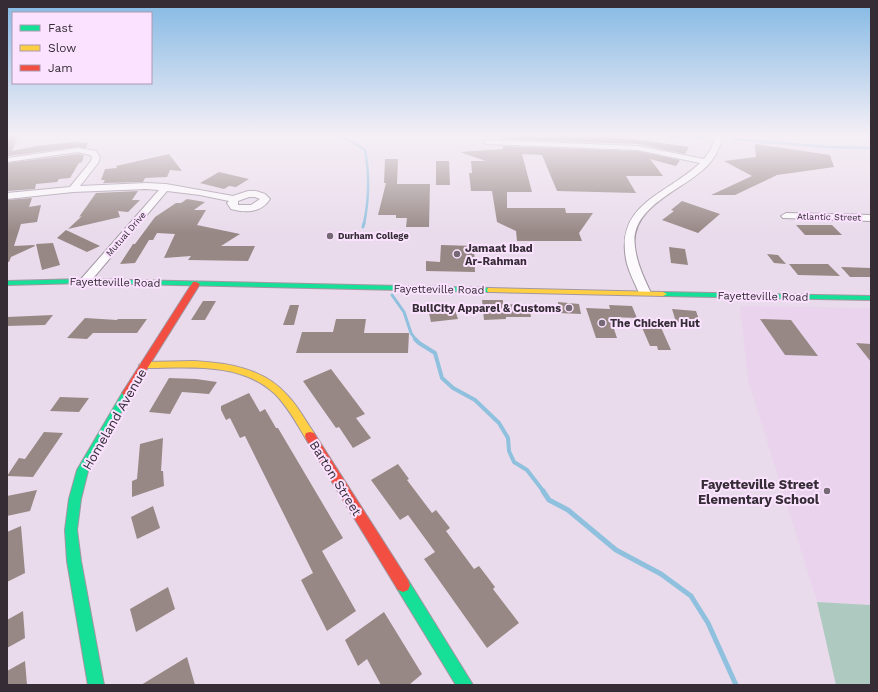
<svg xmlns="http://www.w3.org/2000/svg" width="878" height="692" font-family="'Work Sans',sans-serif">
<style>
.built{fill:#ead3ed}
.green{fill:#aecac0}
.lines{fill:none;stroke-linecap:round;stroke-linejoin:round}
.stream-far3{stroke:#8fc1de;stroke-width:2.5}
.stream-far2{stroke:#8fc1de;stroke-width:3}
.stream-far1{stroke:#8fc1de;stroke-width:4}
.stream{stroke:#8fc1de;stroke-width:5}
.building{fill:#978885}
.street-casing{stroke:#a297a3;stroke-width:2}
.fast-casing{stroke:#a297a3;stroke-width:2}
.slow-casing{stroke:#a297a3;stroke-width:2}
.jam-casing{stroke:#a297a3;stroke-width:2}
.street{fill:#fcfafc;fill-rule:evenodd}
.fast{fill:#16e098;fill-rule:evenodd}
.slow{fill:#ffcf43;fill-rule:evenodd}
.jam{fill:#f24e42;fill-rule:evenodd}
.poi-dot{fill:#746975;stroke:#fbe2ff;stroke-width:1.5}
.labels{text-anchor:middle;stroke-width:4;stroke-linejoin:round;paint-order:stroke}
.far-street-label{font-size:9px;fill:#352c36;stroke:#fbe2ff}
.far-poi-label{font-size:9px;font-weight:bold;fill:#352c36;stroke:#fbe2ff;text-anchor:start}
.poi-label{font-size:11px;font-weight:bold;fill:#352c36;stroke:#fbe2ff;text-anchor:start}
.street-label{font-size:11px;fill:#352c36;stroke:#fbe2ff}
.near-street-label{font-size:13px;fill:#352c36;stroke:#fbe2ff}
.near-poi-label{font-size:13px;font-weight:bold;fill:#352c36;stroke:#fbe2ff;text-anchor:end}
</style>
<rect width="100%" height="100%" fill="#e9dbeb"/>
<path class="built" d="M740,306L871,308V605L817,602L748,380Z"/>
<path class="green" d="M817,602L871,605V685H836Z"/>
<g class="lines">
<g class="stream-far3">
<path d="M339,136L349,140L365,150C370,176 369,199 364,224"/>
<path d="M668,136L705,138"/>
<path d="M733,139L827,147L871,148"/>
</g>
<g class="stream-far2">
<path d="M363,227L364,223"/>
<path d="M392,295L404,312L411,333L416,340"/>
</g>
<path class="stream-far1" d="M415,339L419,343L435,353L442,378L453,388L475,400L499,423L508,438L509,451L514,462L527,470L544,492"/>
<path class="stream" d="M543,491L549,500L568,510L616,550L661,574L691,596L708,623L736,685"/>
</g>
<g class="building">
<path d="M7,136H18L12,151L36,146L73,142L88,143L86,148L78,147L7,156Z"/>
<path d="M502,136H585L633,139L689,147L685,154L638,144L502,139Z"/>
<path d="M755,144L830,155L834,167L777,175L735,195H711L752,176L724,161L756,157Z"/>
<path d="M503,146L638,151L680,160L676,166L650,159L663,176H626L636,193L557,191L542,155L522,154L532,192H507V208H565L566,213H593L579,233L582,241H517L516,231L497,222L492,191H471L469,173H472L471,161H486L460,152L503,149Z"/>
<path d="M78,154L84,155L82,162L79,163L70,178L59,179L57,182L36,184L35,189L7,191V163Z"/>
<path d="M169,154L182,171L170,170L167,177L145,178L143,182L103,183L105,180H101L105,169L117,168L116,166Z"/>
<path d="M385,159H398L397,184H430L429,227H406L407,218H396V215H378L386,183H384Z"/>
<path d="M436,161H449L450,185H436Z"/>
<path d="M219,172L249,179L236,187L229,186L224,189L200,183Z"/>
<path d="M138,191L132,200H140L128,212L118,211L120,217L68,229L82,216L79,217L96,193Z"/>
<path d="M32,198L29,207L41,205L37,222L21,224L14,246L34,245L35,246L11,257L9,262H7V200Z"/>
<path d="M187,199L205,202L194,210H206L197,225L240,234L221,246H255L248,261L188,260L191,256L164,258L175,234L157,233L153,240H149L135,263L120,264L133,244H135L155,217L176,203H181Z"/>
<path d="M682,201L720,214L698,233L662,220L674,211L671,210Z"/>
<path d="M796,225H832L842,235H805Z"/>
<path d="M66,230L100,246L87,252L57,238Z"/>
<path d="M53,243L60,265L42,270L36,244Z"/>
<path d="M441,245L474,246L475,272L426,271V261L440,262Z"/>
<path d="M669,247L685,249L688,265L671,263Z"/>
<path d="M767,254L778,255L786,264L774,263Z"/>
<path d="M789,264H828L840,276L798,275Z"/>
<path d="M841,267L871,268V277H850Z"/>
<path d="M482,300H503V304L529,305L531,317H506V319L484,320Z"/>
<path d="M203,301H216L205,320H191Z"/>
<path d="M558,302L579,304L581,314L559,313Z"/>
<path d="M290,305H299L294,325H283Z"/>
<path d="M609,305L632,306L637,318L610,317L617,338H596L586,308L610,309Z"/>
<path d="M672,309L696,311L701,325L676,322Z"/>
<path d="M455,310L458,319L431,322L429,313Z"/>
<path d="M53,315L45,325L7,326V317Z"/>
<path d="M85,318L117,320L118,319H147L137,333H93L87,339L67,338Z"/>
<path d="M336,319H366L364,333H409L408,353H296L302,332H333Z"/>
<path d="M760,319L791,320L818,356L785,355Z"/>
<path d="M640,323H659L671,350H658L657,346H650Z"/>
<path d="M856,343L871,344V362Z"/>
<path d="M331,369L365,414L356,418L371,438L353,448L339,427L336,428L303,381Z"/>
<path d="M169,378L196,379L217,382L209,394L182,392L170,414L149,412Z"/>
<path d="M249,393L260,412L265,409L276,428H278L343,538L322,551L356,611L327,631L301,580L313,573L245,436L240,438L230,418L226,420L221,410V406Z"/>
<path d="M60,397L89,398L79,412L50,411Z"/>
<path d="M44,432L63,433L33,477L7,476L19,458L25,459Z"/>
<path d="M163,438L161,471H163L164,486L132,497V481L137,479L140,444Z"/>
<path d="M398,464L409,479L407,480L432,513L436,510L450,528L446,531L474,569L479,566L495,587L493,589L519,623L487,648L424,559L435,552L408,515L400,520L371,480Z"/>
<path d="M37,490L30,511L7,516V496Z"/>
<path d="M153,506L160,528L137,539L131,517Z"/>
<path d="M21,526L25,573L7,582V532Z"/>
<path d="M168,587L175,609L136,632L130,609Z"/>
<path d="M23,611L25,638L7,648V620Z"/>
<path d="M384,612L422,674L409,685H381L367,659L358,666L345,640Z"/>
<path d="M187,657L195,685H141Z"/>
<path d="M25,661L27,685H7V671Z"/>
</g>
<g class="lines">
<g class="street-casing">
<g id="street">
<path d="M715,136H723C720,147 715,158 707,166C684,190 629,206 635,247C637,264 644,278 651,293L649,295H641L639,293C635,284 630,274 627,264C613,204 665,196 700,163L638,150L487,144L483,142L487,140L638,146L704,159L711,149Z"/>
<path d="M78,148L96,151L100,157L98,163L80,186L146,183L166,184L233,196L248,191H256L265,194L270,199C261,213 246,213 231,209L227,203L229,201L200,195L167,191L89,283H81L79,281L81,279L159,190L146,189L73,192L7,199V193L70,187L91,161L92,157L90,155L78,152L7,162V158ZM249,197H255L260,199L251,205H238V201Z"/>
<path d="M786,213L871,215V221L783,218L781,216Z"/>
</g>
</g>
<g class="fast-casing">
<g id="fast">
<path d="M85,279L491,288L495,290L491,292L85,283L7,285V281Z"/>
<path d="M660,292L871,296V300L663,296H660L659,294Z"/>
<path d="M127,389L130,390L132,393L88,471L81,499L77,530L81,561L104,685H88L67,561L65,530L69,499L77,470L124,390Z"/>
<path d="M403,578L408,580L473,685H456L398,590L396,585L398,580Z"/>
</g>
</g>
<g class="slow-casing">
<g id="slow">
<path d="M488,288L663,292L667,294L663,296L491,292H488L487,290Z"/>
<path d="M194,361C228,363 263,368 287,395C298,406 305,420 314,433L315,436L314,439L310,440L306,439C297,424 288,407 275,394C240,361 188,368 144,368L139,365L144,362Z"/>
</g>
</g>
<g class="jam-casing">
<g id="jam">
<path d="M193,282H196L200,284L130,396H124L122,393L124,390Z"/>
<path d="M310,432L314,433L408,580L410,585L408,590L403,592L398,590L306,439L305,436L306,433Z"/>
</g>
</g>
<use href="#street" class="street"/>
<use href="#fast" class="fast"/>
<use href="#slow" class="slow"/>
<use href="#jam" class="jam"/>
</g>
<linearGradient id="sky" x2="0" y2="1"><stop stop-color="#84b9e4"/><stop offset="0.58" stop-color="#f5eff6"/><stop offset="1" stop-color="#f5eff6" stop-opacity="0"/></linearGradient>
<rect width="878" height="233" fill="url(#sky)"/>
<g class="poi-dot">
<circle cx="330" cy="236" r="4"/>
<circle cx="457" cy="254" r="4"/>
<circle cx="569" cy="308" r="4"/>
<circle cx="602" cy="323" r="4"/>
<circle cx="827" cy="491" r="4"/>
</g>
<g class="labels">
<g class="far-street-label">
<text transform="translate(829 217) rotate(1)" y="3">Atlantic Street</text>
<text transform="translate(126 234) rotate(-49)" y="3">Mutual Drive</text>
</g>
<g class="far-poi-label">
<text x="338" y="239">Durham College</text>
</g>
<g class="poi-label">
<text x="465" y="252">Jamaat Ibad<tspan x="465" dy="13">Ar-Rahman</tspan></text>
<text x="561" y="312" text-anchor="end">BullCity Apparel &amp; Customs</text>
<text x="610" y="327">The Chicken Hut</text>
</g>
<g class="street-label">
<text transform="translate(115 282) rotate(1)" y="4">Fayetteville Road</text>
<text transform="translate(439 289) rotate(1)" y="4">Fayetteville Road</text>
<text transform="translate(763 296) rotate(1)" y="4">Fayetteville Road</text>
</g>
<g class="near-street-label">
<text transform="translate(114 419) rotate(-60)" y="5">Homeland Avenue</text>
<text transform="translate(336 478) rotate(58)" y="5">Barton Street</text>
</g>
<g class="near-poi-label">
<text x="819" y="489">Fayetteville Street<tspan x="819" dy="15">Elementary School</tspan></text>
</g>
</g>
<rect width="878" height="692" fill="none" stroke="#352c36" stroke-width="16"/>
<rect x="12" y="12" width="140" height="72" fill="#fbe2ff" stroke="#ac99af"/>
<rect x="20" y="25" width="20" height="6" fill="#16e098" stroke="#ac99af"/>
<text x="48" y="32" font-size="12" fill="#352c36">Fast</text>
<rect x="20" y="45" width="20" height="6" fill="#ffcf43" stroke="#ac99af"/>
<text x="48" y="52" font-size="12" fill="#352c36">Slow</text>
<rect x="20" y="65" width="20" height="6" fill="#f24e42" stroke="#ac99af"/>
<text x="48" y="72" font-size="12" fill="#352c36">Jam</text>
</svg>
